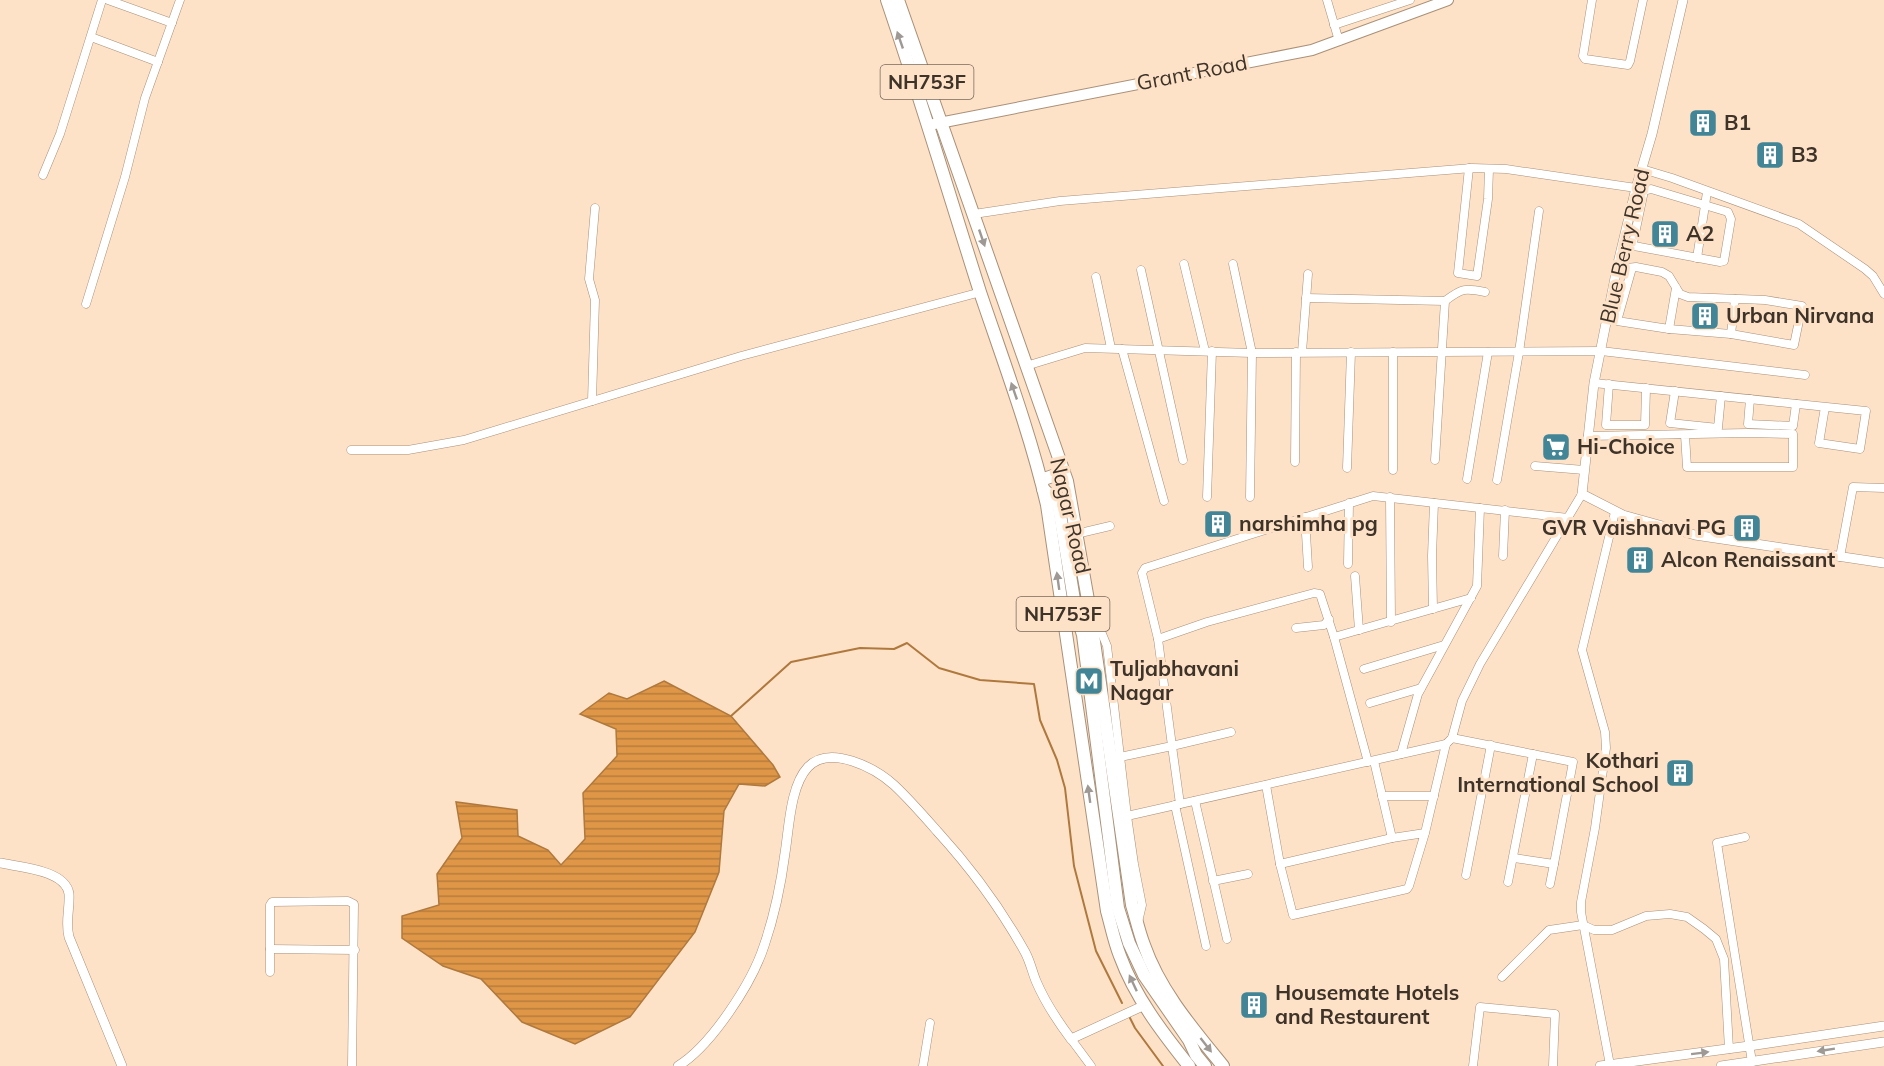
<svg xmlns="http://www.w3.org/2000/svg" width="1884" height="1066" font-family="Mulish,sans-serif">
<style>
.water{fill:url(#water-rules);stroke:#af793e;stroke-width:1.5}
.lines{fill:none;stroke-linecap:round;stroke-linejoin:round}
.stream{stroke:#af793e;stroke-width:2}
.minor-casing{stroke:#a99077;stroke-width:9}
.tertiary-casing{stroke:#a99077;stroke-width:10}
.secondary-casing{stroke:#a99077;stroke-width:12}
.trunk-casing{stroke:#a99077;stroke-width:14}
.minor{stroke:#fff;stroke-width:8}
.tertiary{stroke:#fff;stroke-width:9}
.secondary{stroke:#fff;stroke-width:10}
.trunk{stroke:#fff;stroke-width:12}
.oneway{fill:#9e9994}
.labels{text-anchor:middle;stroke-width:6;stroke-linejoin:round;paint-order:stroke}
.shield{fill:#fee2c8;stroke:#786859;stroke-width:1.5}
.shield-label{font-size:20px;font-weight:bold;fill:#3e3329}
.street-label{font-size:21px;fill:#3e3329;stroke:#fee2c8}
.poi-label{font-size:21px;font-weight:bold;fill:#3e3329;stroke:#fee2c8;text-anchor:start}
</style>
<defs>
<pattern id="water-rules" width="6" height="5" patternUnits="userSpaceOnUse" patternTransform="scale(1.5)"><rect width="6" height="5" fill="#df9747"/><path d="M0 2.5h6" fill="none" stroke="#b67c3b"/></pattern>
</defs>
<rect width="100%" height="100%" fill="#fee2c8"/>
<path class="water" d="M664,681L731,716L773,765L780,777L765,786L739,784L724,811L719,872L695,932L630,1017L575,1044L522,1022L481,979L443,966L402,938V916L439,905L437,874L462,838L456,802L517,810L518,836L548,850L561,865L585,839L583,793L617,756L616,729L580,714L609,693L627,699Z"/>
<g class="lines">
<g class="stream">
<path d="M731,716L791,662L860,648L894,649L907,643L939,668L980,680L1034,684L1040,720L1057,760L1065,788L1074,866L1096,951L1122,1003"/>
<path d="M1129,1016L1135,1028L1163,1066"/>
</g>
<g class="minor-casing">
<g id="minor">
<path d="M108,0L172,23"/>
<path d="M1327,0L1339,41"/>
<path d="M1592,0L1583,56L1585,59L1628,65L1630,61L1643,0"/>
<path d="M1334,25L1410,0"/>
<path d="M91,37L158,62"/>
<path d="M1469,168L1458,273L1477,276L1488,199L1489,169"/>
<path d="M1642,169L1672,178L1799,224L1865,269L1873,276L1884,294"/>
<path d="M43,175L60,134L102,0"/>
<path d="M1651,189L1728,212L1731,219L1724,261L1720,262L1634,246L1633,243L1644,191Z"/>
<path d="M974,214L1060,201L1472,168L1506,169L1636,188"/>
<path d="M1697,258L1707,192"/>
<path d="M1184,264L1205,351"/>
<path d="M1233,264L1252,353L1250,497"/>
<path d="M1632,268L1617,321L1669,329L1676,288"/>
<path d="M1617,269L1636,267L1662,272L1669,276L1680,294L1688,297L1765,300L1802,306L1794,345L1731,334L1669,329"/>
<path d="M1141,270L1183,460"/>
<path d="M1096,277L1111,348"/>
<path d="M1306,298L1445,301C1462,288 1465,288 1485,292"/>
<path d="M86,304L125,177L145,98L180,0"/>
<path d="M1731,334L1735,299"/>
<path d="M1122,349L1164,501"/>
<path d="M1302,352L1308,274"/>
<path d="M1026,366L1085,348L1252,353L1601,351L1805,375"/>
<path d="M1594,383L1866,411L1860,449L1819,443L1825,407"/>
<path d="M1609,384L1606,425H1645L1646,388"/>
<path d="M1675,391L1670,423L1718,428L1721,396"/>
<path d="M1750,399L1748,424L1793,426L1796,404"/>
<path d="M592,401L595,300L589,279L595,208"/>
<path d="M1588,436L1747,433L1793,434V467H1687L1685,435"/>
<path d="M351,450H408L464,440L741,356L981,292"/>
<path d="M1435,460L1445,301"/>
<path d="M1295,462L1296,352"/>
<path d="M1535,466L1584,470"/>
<path d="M1347,468L1351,352"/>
<path d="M1393,470V352"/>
<path d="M1467,479L1488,352"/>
<path d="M1497,480L1519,352L1539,211"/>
<path d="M1207,497L1212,351"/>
<path d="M1390,497L1391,622"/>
<path d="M1305,517L1308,567"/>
<path d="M1076,534L1110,526"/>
<path d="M1503,556L1505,510"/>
<path d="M1840,557L1853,487L1884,488"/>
<path d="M1348,564L1349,503"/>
<path d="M1355,576L1359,630"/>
<path d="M1433,609L1432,556L1434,503"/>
<path d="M1093,612L1107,646L1127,816L1134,864L1142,905L1138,922"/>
<path d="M1296,628L1324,625L1329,619"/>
<path d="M1334,637L1471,598"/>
<path d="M1158,639L1207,622L1314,593L1320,594L1334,637L1368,762"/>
<path d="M1364,669L1444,645"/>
<path d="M1370,703L1421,688"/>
<path d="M1452,738L1573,762L1554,864L1514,858"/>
<path d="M1401,754L1418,694L1477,586L1480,508"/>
<path d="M1120,757L1172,746L1158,639L1142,573L1145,568L1373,496L1568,518"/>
<path d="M1374,761L1392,838"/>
<path d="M1266,785L1280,864"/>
<path d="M1382,796H1434"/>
<path d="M1195,801L1227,939"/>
<path d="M1180,804L1172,746L1231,732"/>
<path d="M1175,805L1206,946"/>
<path d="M1127,816L1446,744"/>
<path d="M1425,833L1392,838L1280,864L1293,915L1407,889L1409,886L1425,833L1446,744L1452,738L1462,701L1480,664L1582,494"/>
<path d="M1745,837L1717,843L1752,1062"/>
<path d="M1466,875L1491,745"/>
<path d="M1213,881L1248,874"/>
<path d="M1508,882L1533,754"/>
<path d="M1550,884L1554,864"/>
<path d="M270,949L355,950"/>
<path d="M270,972V905L272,902L348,901L354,904L352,1066"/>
<path d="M1502,977L1549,930L1583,925L1594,930H1612L1646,916L1670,914L1687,917L1704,929L1716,939L1724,959L1729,1049"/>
<path d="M1071,1039L1091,1066"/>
<path d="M1610,1065L1581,912V902L1595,828L1606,748L1605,732L1582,650L1615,512"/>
<path d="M923,1066L930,1023"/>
<path d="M1473,1066L1480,1007L1555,1014L1553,1066"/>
</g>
</g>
<g class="tertiary-casing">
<g id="tertiary">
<path d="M1683,0L1652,134L1636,188L1618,263L1594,383L1582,494L1623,515L1695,535L1884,563"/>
<path d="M0,863C19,867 66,870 69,894C70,909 65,922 69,937L122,1066"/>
<path d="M678,1066C711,1046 752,983 764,946C774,917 781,884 785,853C789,829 790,786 808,767C830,744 875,768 894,785C909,799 923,815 937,831C970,867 1001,909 1025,952C1030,961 1032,971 1036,981C1044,1000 1059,1023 1071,1039L1145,1005"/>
<path d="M1600,1066L1749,1046L1884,1026"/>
<path d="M1721,1066L1884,1042"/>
</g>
</g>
<g class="secondary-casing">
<path id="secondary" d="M929,125L1312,50L1448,0"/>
</g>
<g class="trunk-casing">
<g id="trunk">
<path d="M887,0C920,97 949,194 980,292C1004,363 1030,432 1047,505L1107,911C1111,925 1114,941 1120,956C1135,997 1162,1032 1189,1066"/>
<path d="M898,0L1067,481L1088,600L1132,905C1136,918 1139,932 1144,945C1160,991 1193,1029 1223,1066"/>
<path d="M1041,480L1064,472"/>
<path d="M1043,489L1058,502L1076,612L1083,635L1118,908L1129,943L1144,975L1189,1040L1196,1055L1205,1066"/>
</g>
</g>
<use href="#minor" class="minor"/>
<use href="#tertiary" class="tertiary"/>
<use href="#secondary" class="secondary"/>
<use href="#trunk" class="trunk"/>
</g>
<defs><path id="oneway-solid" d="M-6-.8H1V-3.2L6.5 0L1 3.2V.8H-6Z" transform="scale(1.5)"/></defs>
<g class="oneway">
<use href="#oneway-solid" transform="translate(900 40) rotate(-109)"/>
<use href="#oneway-solid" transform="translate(982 238) rotate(71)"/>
<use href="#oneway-solid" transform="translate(1014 391) rotate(-109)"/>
<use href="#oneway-solid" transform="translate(1058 581) rotate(-98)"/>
<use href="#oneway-solid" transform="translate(1089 794) rotate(-98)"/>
<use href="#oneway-solid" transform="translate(1133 983) rotate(-115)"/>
<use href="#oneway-solid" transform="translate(1206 1045) rotate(52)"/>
<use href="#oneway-solid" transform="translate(1826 1050) rotate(171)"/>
<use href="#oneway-solid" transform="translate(1700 1053) rotate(-7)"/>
</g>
<defs>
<g id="building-square" transform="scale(1.5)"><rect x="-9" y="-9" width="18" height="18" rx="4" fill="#428596" stroke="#fee2c8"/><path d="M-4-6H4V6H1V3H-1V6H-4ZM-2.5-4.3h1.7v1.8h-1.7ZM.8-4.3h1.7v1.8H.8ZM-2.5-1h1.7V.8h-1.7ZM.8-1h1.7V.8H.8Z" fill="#fff"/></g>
<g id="supermarket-square" transform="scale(1.5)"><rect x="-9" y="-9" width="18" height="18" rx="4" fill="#428596" stroke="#fee2c8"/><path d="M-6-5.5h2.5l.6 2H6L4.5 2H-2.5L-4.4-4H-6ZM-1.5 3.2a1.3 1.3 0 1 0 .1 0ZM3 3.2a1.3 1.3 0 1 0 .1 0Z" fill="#fff"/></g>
<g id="metro-square" transform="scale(1.5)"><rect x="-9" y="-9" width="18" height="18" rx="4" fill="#428596" stroke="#fee2c8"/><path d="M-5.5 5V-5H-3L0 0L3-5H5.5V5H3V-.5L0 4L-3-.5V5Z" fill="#fff"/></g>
</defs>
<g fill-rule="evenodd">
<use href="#building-square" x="1703" y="123"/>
<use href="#building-square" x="1770" y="155"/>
<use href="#building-square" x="1665" y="234"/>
<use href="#building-square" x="1705" y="316"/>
<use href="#supermarket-square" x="1556" y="447"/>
<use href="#building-square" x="1218" y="524"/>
<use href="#building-square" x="1747" y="528"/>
<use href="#building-square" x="1640" y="560"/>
<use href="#metro-square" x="1089" y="681"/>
<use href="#building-square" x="1680" y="773"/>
<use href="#building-square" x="1254" y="1005"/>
</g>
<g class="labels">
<g class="shield">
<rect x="880.5" y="65" width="93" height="34" rx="4.5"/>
<rect x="1016.5" y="597" width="93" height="34" rx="4.5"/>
</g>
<g class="shield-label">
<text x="927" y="89">NH753F</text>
<text x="1063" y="621">NH753F</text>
</g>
<g class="street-label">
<text transform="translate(1192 73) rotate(-11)" y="7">Grant Road</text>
<text transform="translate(1625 246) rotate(-77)" y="7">Blue Berry Road</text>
<text transform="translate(1070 516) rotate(77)" y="7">Nagar Road</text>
</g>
<g class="poi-label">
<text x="1724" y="130">B1</text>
<text x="1791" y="162">B3</text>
<text x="1686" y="241">A2</text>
<text x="1726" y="323">Urban Nirvana</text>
<text x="1577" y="454">Hi-Choice</text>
<text x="1239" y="531">narshimha pg</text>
<text x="1726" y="535" text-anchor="end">GVR Vaishnavi PG</text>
<text x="1661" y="567">Alcon Renaissant</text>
<text x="1110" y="676">Tuljabhavani<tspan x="1110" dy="24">Nagar</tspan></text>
<text x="1659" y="768" text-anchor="end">Kothari<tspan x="1659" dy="24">International School</tspan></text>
<text x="1275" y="1000">Housemate Hotels<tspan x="1275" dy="24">and Restaurent</tspan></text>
</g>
</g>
</svg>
